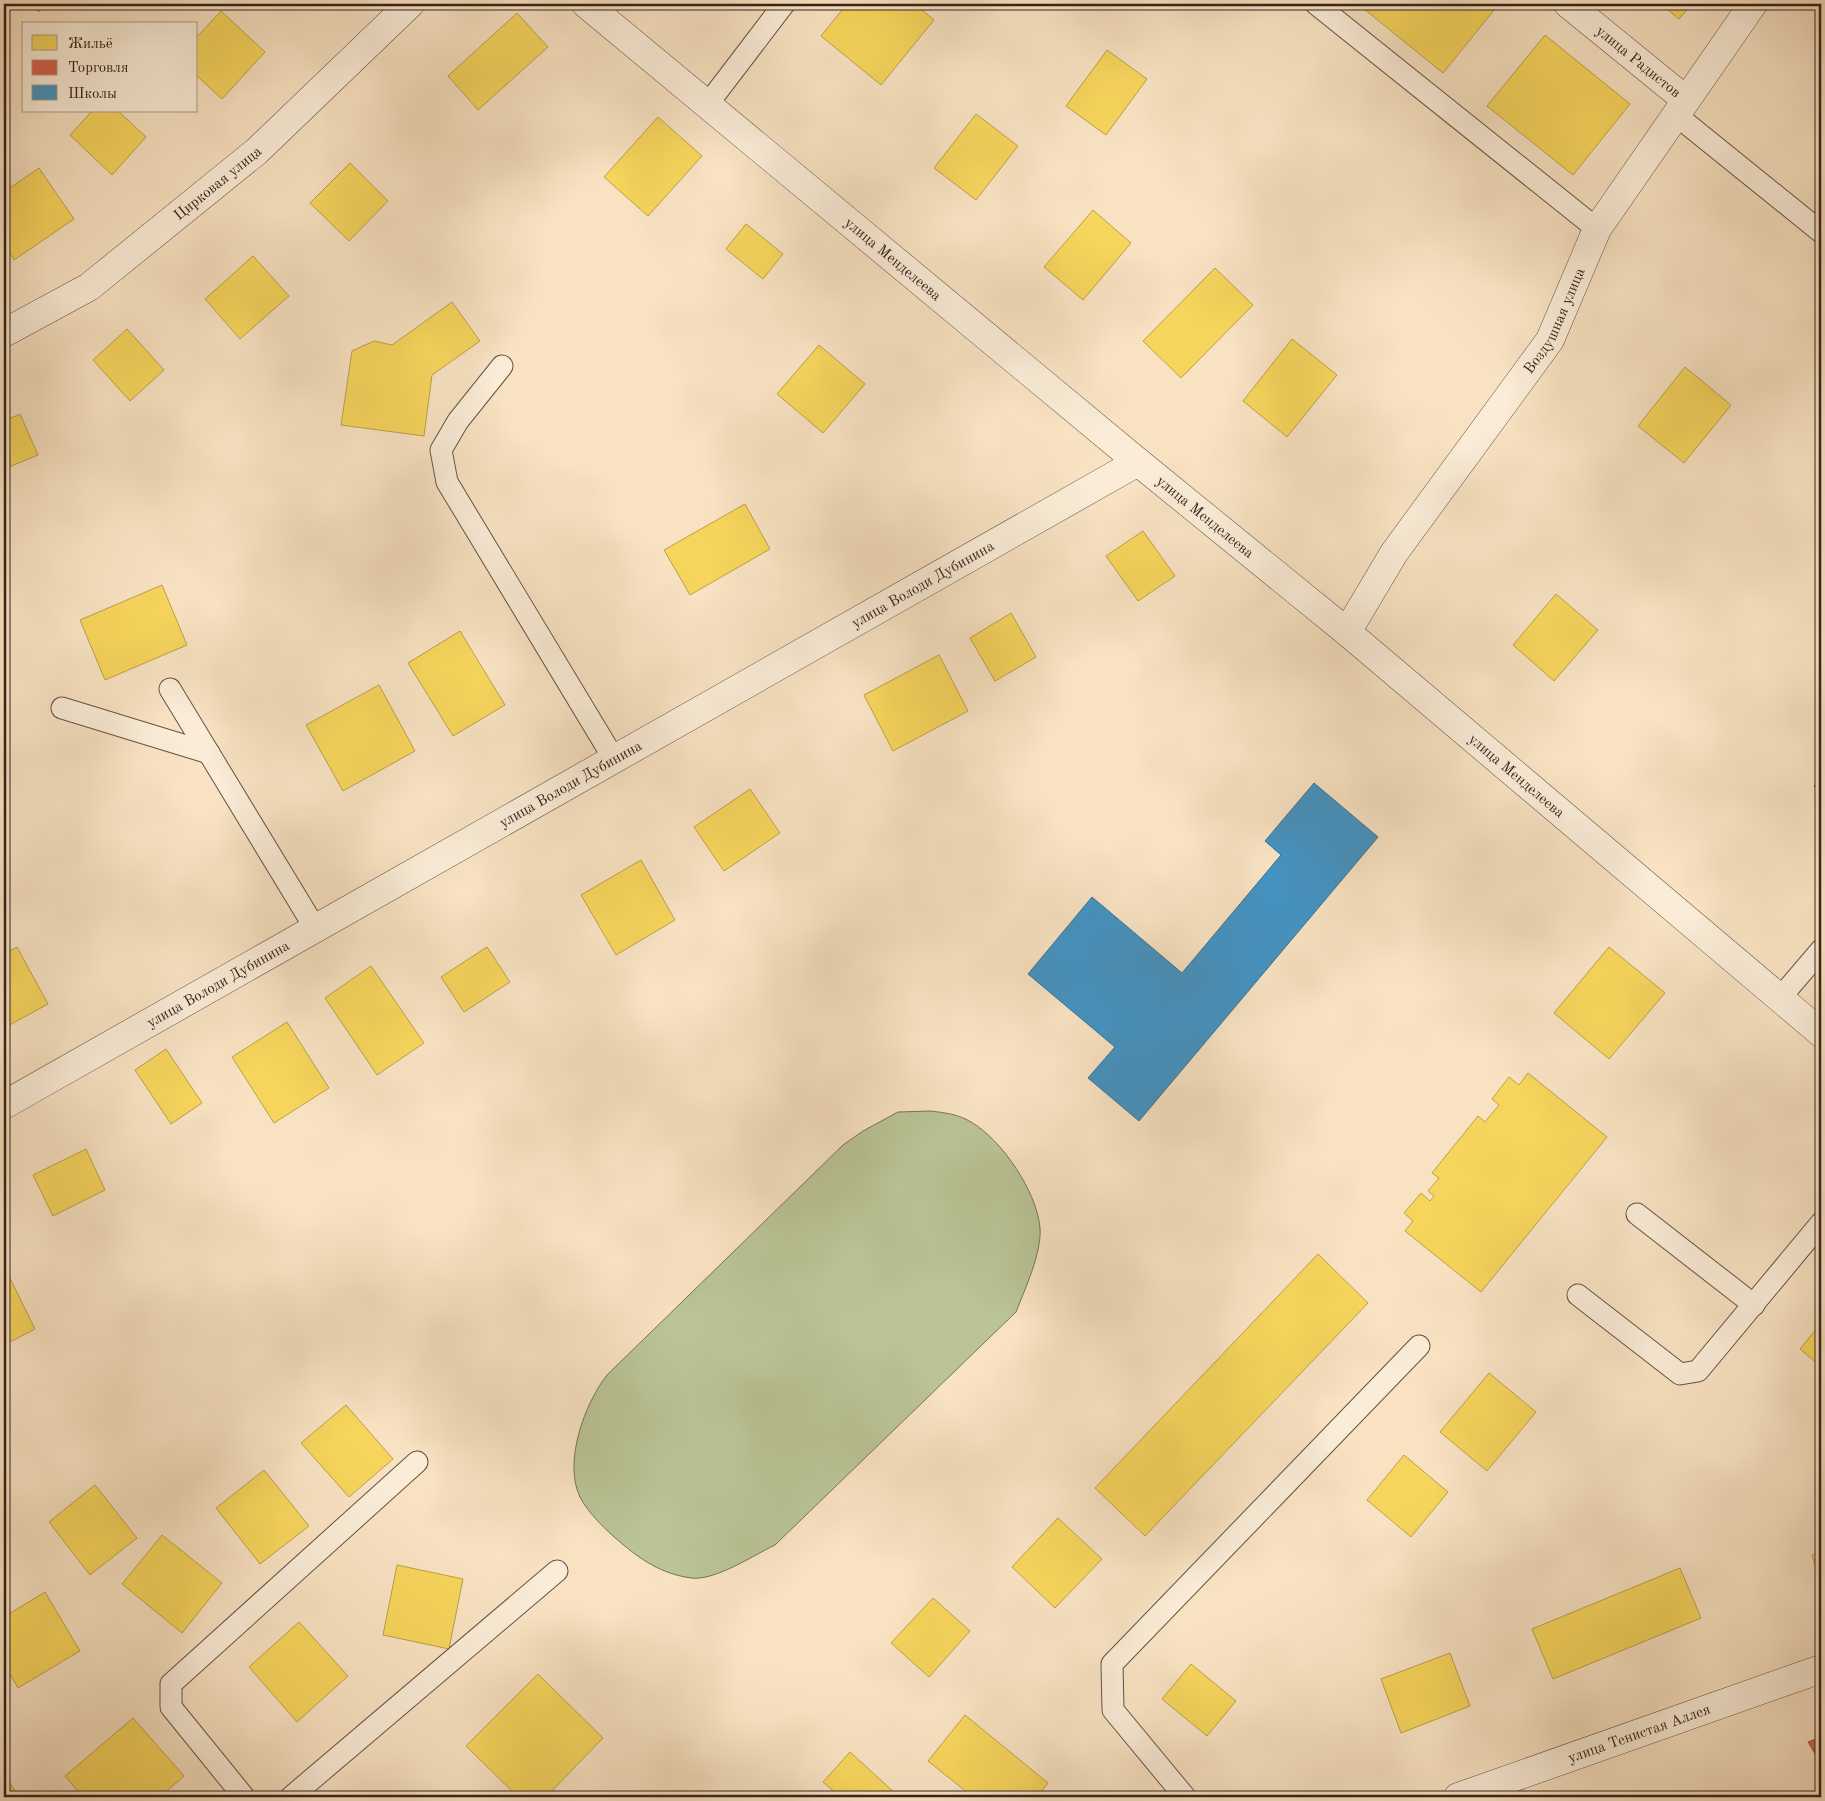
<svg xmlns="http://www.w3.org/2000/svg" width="1825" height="1801" font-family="'Old Standard TT',serif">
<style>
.green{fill:#bac495;stroke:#787358}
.homes{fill:#f6d55c;stroke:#bc9f48}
.shops{fill:#d6604d;stroke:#a64d3e}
.schools{fill:#4393c3;stroke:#3f7190}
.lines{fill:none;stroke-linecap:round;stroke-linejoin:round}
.service-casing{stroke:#665244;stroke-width:23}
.minor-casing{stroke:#665244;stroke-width:29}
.tertiary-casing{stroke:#665244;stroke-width:29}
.service{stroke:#faecd7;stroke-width:21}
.minor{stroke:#faecd7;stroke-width:28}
.tertiary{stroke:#faecd7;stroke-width:28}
.labels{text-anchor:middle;stroke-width:5;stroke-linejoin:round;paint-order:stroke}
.street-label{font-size:15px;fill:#36221a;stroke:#faecd7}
</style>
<rect width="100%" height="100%" fill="#f8e2c2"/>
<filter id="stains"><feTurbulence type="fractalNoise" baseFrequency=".004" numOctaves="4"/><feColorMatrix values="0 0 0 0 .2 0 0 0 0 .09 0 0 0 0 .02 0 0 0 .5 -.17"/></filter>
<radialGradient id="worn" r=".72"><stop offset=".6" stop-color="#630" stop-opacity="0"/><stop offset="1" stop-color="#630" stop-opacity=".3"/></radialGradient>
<path class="green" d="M931,1111C945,1113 958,1114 971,1122C1002,1140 1037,1192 1040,1228C1042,1252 1025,1289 1016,1312L775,1545C752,1556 715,1581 691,1578C662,1574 641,1560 620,1542C607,1531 588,1513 580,1497C563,1462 585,1403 607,1375L843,1145L863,1131L898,1112Z"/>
<g class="homes">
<path d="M30,4H46L39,12Z"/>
<path d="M847,4H915L934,20L881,85L821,36Z"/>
<path d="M1358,4H1499L1443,73Z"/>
<path d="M1661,4H1692L1679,19Z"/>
<path d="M221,11L265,52L222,99L196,75V38Z"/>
<path d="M517,13L548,47L478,110L448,76Z"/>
<path d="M1545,35L1630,104L1573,175L1487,106Z"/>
<path d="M1107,50L1147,79L1106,135L1066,106Z"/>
<path d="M92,111H118L146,137L112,175L70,135Z"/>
<path d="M976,114L1018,146L976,200L934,168Z"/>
<path d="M658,117L702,156L648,216L604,177Z"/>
<path d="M350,163L388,201L349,241L310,203Z"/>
<path d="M39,168L74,219L14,260L4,244V192Z"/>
<path d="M1093,210L1131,243L1083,300L1044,267Z"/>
<path d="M746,224L783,254L763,279L726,249Z"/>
<path d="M253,256L289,296L240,339L205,299Z"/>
<path d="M1215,268L1253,305L1181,378L1143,341Z"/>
<path d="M452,302L480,341L432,375L424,436L341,425L352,351L374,341L392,345Z"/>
<path d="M127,329L164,370L130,401L93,360Z"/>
<path d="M1292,339L1337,375L1287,437L1243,401Z"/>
<path d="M819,345L865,384L823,433L777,394Z"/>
<path d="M1685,367L1731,405L1684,463L1638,426Z"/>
<path d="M20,414L38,455L4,469V421Z"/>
<path d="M745,504L770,549L690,595L664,550Z"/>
<path d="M1143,531L1175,576L1138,601L1106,556Z"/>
<path d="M162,585L187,645L105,680L80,620Z"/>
<path d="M1556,594L1598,630L1554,681L1513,645Z"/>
<path d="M1011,613L1036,657L995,681L970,638Z"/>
<path d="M460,631L505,705L453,736L408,663Z"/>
<path d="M939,655L968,711L893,751L864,695Z"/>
<path d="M379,685L415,751L343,791L306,725Z"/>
<path d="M750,789L780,833L724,871L694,827Z"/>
<path d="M641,860L675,920L616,955L581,895Z"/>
<path d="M17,947L48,1004L4,1028V954Z"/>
<path d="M487,947L510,982L464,1012L441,977Z"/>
<path d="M1609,947L1665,993L1609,1059L1554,1013Z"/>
<path d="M371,966L424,1043L377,1075L325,998Z"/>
<path d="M287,1022L329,1088L274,1123L232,1057Z"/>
<path d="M166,1049L202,1103L171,1124L135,1070Z"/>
<path d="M1528,1073L1607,1137L1481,1292L1405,1231L1413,1221L1404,1213L1421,1193L1430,1201L1434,1196L1428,1191L1439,1178L1432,1173L1478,1116L1485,1122L1499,1105L1492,1099L1509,1077L1519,1085Z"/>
<path d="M86,1149L105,1190L53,1216L33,1175Z"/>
<path d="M1318,1254L1368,1303L1145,1536L1095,1488Z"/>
<path d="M4,1266L35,1329L4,1345Z"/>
<path d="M1821,1323V1367L1800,1349Z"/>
<path d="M1489,1373L1536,1412L1487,1471L1440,1432Z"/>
<path d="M346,1405L393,1459L349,1497L301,1443Z"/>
<path d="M1404,1455L1448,1492L1411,1537L1367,1500Z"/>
<path d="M264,1470L309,1526L260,1564L216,1508Z"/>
<path d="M95,1485L137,1538L90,1575L49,1522Z"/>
<path d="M1058,1518L1102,1559L1055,1608L1012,1567Z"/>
<path d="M162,1535L222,1583L182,1633L122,1584Z"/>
<path d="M1821,1552V1586L1812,1555Z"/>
<path d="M397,1565L463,1579L449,1649L383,1635Z"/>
<path d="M1680,1568L1701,1618L1553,1679L1532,1629Z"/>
<path d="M45,1592L80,1651L18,1688L4,1664V1617Z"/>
<path d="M933,1598L970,1631L929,1677L891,1643Z"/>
<path d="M299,1622L348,1676L297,1722L249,1667Z"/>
<path d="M1450,1653L1470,1706L1401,1733L1381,1679Z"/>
<path d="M1191,1664L1236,1701L1207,1736L1162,1699Z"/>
<path d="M538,1674L603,1738L546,1797H518L466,1746Z"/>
<path d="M965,1715L1048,1783L1037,1797H973L928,1761Z"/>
<path d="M133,1718L184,1776L160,1797H83L65,1776Z"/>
<path d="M850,1752L895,1793L891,1797H840L823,1782Z"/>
<path d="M5,1775L19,1797H4Z"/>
</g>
<g class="shops">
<path d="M1821,778V793L1814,786Z"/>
<path d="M1821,1737V1764L1808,1742Z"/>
</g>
<path class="schools" d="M1314,783L1378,837L1139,1121L1088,1078L1115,1047L1028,974L1092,897L1182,973L1281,855L1265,841Z"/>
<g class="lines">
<g class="service-casing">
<g id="service">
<path d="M1316,4L1597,229"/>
<path d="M707,105L784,4"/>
<path d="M1676,115L1821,232"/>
<path d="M502,366L458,421L441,450L447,482L614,759"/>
<path d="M170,689L315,928"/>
<path d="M62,708L209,753"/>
<path d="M1780,998L1821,950"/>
<path d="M1637,1214L1754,1305"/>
<path d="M1578,1295L1680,1374L1698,1371L1821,1223"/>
<path d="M244,1797L171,1707V1684L417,1462"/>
<path d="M291,1797L557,1571"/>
<path d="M1185,1797L1113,1710L1112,1664L1419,1346"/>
</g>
</g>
<g class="minor-casing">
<g id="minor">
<path id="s1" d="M1568,4L1686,100"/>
<path id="s2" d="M4,333L89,287L257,151L410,4"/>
</g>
</g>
<g class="tertiary-casing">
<g id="tertiary">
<path id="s3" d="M586,4L1138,462L1347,632L1821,1033"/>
<path id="s4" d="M1347,632L1394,553L1550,340L1597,229L1753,4"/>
<path id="s5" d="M4,1105L1138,462"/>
<path id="s6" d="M1458,1797L1821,1669"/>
</g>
</g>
<use href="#service" class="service"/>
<use href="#minor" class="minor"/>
<use href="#tertiary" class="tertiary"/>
</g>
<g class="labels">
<g class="street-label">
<text dy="5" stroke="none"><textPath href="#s1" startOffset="91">улица Радистов</textPath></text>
<text dy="5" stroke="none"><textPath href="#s2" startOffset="262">Цирковая улица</textPath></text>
<text dy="5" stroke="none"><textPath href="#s3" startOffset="399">улица Менделеева</textPath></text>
<text dy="5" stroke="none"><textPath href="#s4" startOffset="375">Воздушная улица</textPath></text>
<text dy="5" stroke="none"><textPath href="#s3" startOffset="804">улица Менделеева</textPath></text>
<text dy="5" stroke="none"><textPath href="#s5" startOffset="1056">улица Володи Дубинина</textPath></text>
<text dy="5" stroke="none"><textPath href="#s3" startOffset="1209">улица Менделеева</textPath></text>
<text dy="5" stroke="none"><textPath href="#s5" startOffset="651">улица Володи Дубинина</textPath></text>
<text dy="5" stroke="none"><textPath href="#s5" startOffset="246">улица Володи Дубинина</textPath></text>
<text dy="5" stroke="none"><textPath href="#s6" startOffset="192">улица Тенистая Аллея</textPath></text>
</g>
</g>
<rect width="1825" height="1801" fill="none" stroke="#f8e2c2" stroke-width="20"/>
<rect x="5" y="5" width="1815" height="1791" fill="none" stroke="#36221a" stroke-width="2.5"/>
<rect x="10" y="10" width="1805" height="1781" fill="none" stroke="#36221a"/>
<rect x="22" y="22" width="175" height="90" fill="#faecd7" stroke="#ac9b8b"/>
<rect x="32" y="35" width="25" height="15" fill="#f6d55c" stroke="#ac9b8b"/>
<text x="68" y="48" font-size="15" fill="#36221a">Жильё</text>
<rect x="32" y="60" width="25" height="15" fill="#d6604d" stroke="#ac9b8b"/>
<text x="68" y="72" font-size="15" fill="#36221a">Торговля</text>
<rect x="32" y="85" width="25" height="15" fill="#4393c3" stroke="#ac9b8b"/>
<text x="68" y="98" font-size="15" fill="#36221a">Школы</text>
<rect width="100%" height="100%" filter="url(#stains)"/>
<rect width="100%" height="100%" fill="url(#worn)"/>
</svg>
